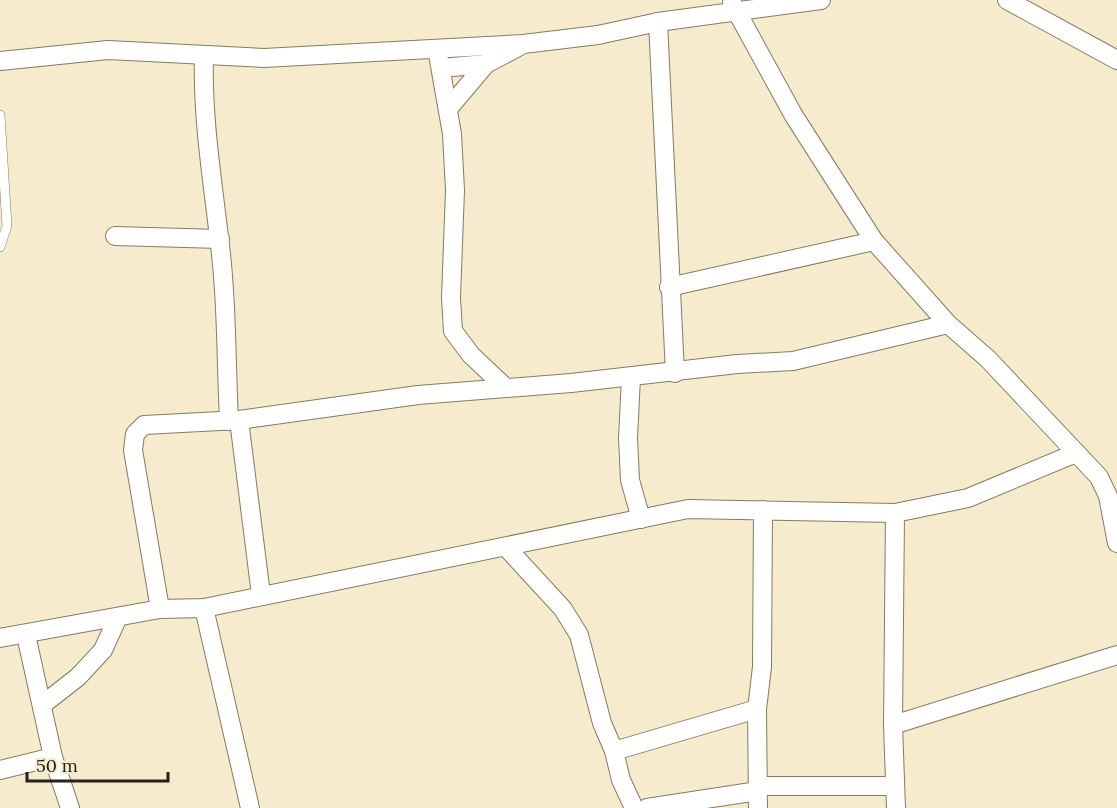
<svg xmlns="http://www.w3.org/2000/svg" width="1117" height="808" font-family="Lora,serif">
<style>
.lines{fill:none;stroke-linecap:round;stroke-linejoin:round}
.service-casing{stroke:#867b60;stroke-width:10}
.minor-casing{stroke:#867b60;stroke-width:20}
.service{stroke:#fff;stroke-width:9}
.minor{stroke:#fff;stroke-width:18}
</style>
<rect width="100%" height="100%" fill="#f6ebcd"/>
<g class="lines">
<g class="service-casing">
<path id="service" d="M0,115L7,226L0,247"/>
</g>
<g class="minor-casing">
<g id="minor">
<path d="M1007,0L1117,60"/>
<path d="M732,3L794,116L874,241L948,324L988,359L1099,477L1108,496L1117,543"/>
<path d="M658,22L675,373"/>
<path d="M437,49L452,134L455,190L451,298L453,331L471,355L506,388"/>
<path d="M204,55C202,115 212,177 219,237C227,298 226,360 229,421"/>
<path d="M0,61L108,50L264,58L523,44L598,35L658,22L821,0"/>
<path d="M441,68L486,64"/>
<path d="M448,109L486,64L520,46"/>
<path d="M115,236L220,239"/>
<path d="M669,287L874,241"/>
<path d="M631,377L628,438L630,480L641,519"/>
<path d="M239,420L261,595"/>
<path d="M895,513L893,725L896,808"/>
<path d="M506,547L563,609L579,635L602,723L614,751L621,780L634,808"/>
<path d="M204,608L250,808"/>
<path d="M160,609L133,450L135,434L144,425L239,420L418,395L571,383L737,364L793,361L948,324"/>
<path d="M0,638L160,609L204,608L688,509L895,513L968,498L1076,453"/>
<path d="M42,705L78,677L103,650L118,617"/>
<path d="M893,725L1117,655"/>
<path d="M614,751L757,709"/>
<path d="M53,757L70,808"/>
<path d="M0,770L53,757L26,635"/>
<path d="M758,786H894"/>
<path d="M647,808L758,791"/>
<path d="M758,808L757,709L762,667L763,510"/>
</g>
</g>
<use href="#service" class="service"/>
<use href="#minor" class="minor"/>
</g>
<path d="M27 772v9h141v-9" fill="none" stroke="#262217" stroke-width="3"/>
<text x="36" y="772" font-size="18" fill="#262217" stroke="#f6ebcd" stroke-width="4.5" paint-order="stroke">50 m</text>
</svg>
